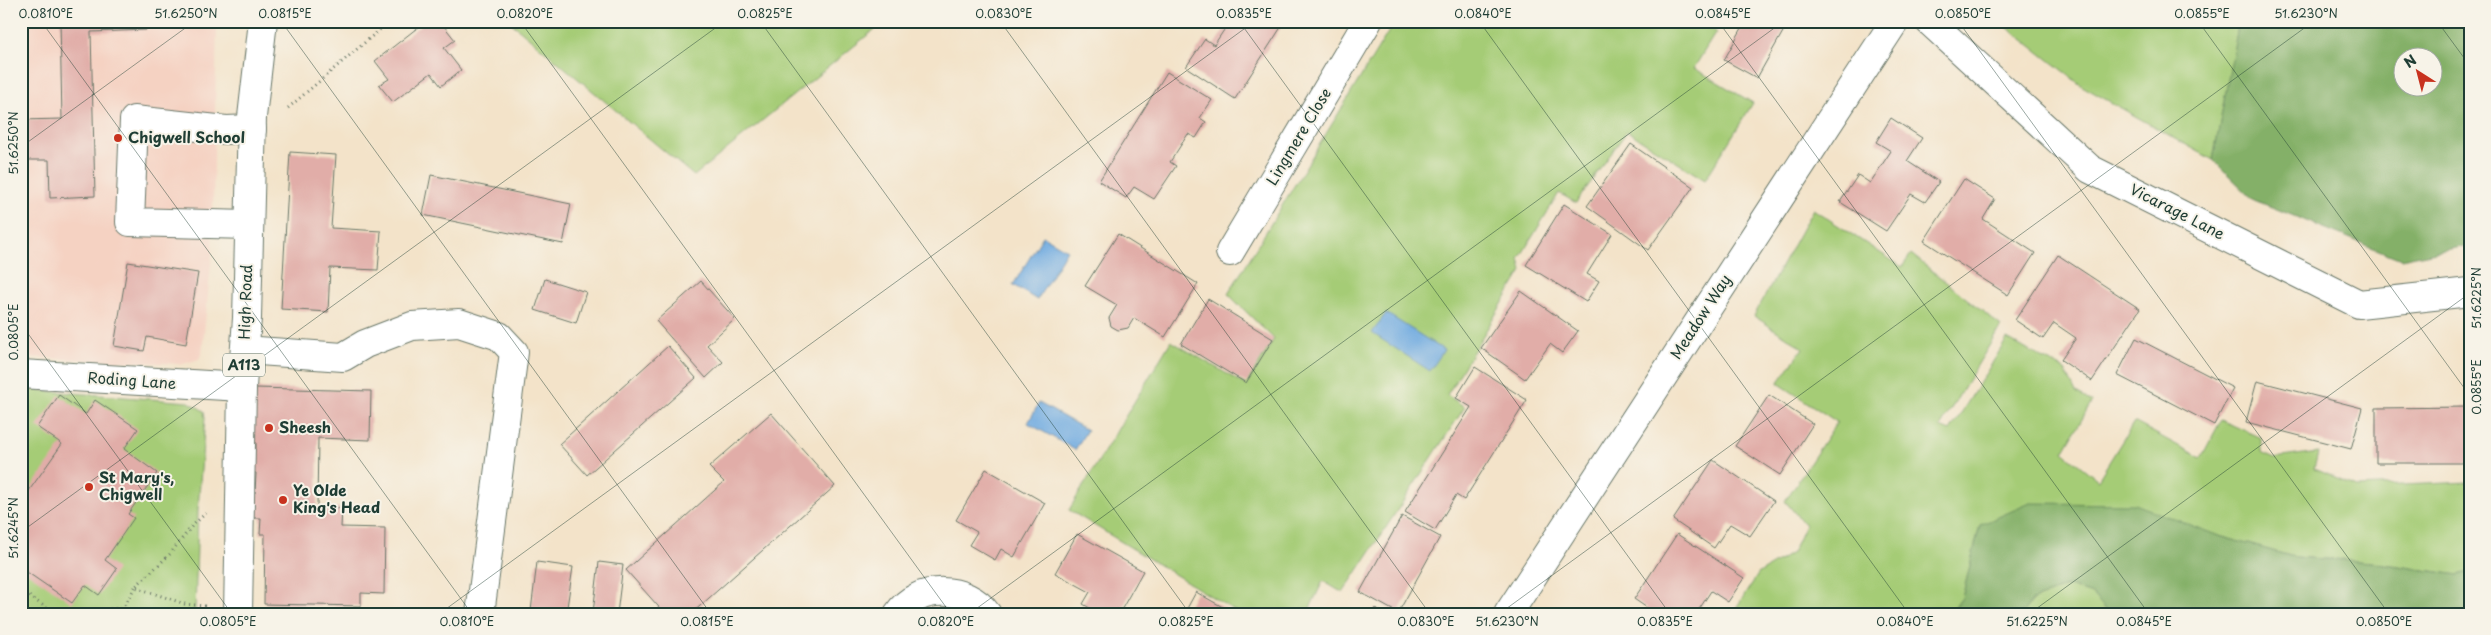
<svg xmlns="http://www.w3.org/2000/svg" width="2491" height="635" font-family="'Playpen Sans',sans-serif">
<style>
.built{fill:#f5d2c2}
.green{fill:#a5cc76;stroke:#628455}
.forest{fill:#84b067;stroke:#52764e;fill-rule:evenodd}
.water{fill:#70aae0;stroke:#48748a}
.building{fill:#e1ada8}
.lines{fill:none;stroke-linecap:round;stroke-linejoin:round}
.minor-casing{stroke:#697768;stroke-width:30}
.major-casing{stroke:#697768;stroke-width:30}
.path{stroke:#697768;stroke-width:3;stroke-dasharray:1 4;stroke-linecap:butt}
.minor{stroke:#fff;stroke-width:28}
.major{stroke:#fff;stroke-width:28}
.ticks{fill:none;stroke:#1f3d34;stroke-width:1;stroke-opacity:0.45}
.poi-dot{fill:#c8321e;stroke:#f7f3e8;stroke-width:2}
.labels{text-anchor:middle;stroke-width:4;stroke-linejoin:round;paint-order:stroke}
.shield{fill:#f7f3e8;stroke:#60746a;stroke-width:1}
.shield-label{font-size:14px;font-weight:bold;fill:#1f3d34}
.street-label{font-size:15px;fill:#1f3d34;stroke:#f7f3e8}
.poi-label{font-size:15px;font-weight:bold;fill:#1f3d34;stroke:#f7f3e8;text-anchor:start}
.neatline{fill:none;stroke:#1f3d34;stroke-width:2}
.ticks-label{font-size:12px;text-anchor:middle;fill:#1f3d34}
</style>
<rect width="100%" height="100%" fill="#f7f3e8"/>
<filter id="ink" filterUnits="userSpaceOnUse"><feTurbulence type="fractalNoise" baseFrequency=".02" numOctaves="2"/><feDisplacementMap in="SourceGraphic" scale="10" xChannelSelector="R" yChannelSelector="G"/><feConvolveMatrix kernelMatrix="1 2 1 2 8 2 1 2 1" color-interpolation-filters="sRGB"/></filter>
<filter id="wash" filterUnits="userSpaceOnUse"><feTurbulence type="fractalNoise" baseFrequency=".0096" numOctaves="4" result="noise"/><feDisplacementMap in="SourceGraphic" scale="20" xChannelSelector="R" yChannelSelector="G"/><feGaussianBlur stdDeviation="1.12" result="paint"/><feColorMatrix in="noise" values="0 0 0 0 0 0 0 0 0 0 0 0 0 0 0 0 0 1.4 0 .05"/><feComposite in="paint" operator="in"/></filter>
<g filter="url(#wash)">
<rect width="100%" height="100%" fill="#f3e3c9"/>
<path class="built" d="M21,21H217L212,254L202,353L199,359L183,364L21,357Z"/>
<g class="green">
<path d="M509,21H885L694,176Z"/>
<path d="M1395,21H1699L1716,32L1694,68L1753,103L1705,180L1627,131L1576,203L1559,193L1519,259L1522,271L1447,395L1465,407L1343,593L1323,581L1307,614H1240L1069,510L1171,341L1246,385L1274,339L1228,294Z"/>
<path d="M1999,21H2239L2213,160L2082,86Z"/>
<path d="M1813,209L1902,267L1911,254L2001,326L1940,427L1950,431L2007,339L2065,370L2076,393L2092,402L2063,452L2098,480L2134,422L2201,458L2221,420L2261,438V452L2275,458L2318,452L2314,469L2356,487L2470,482V572L2458,575L2371,562L2294,557L2219,536L1980,525L1962,598L1949,614H1732L1759,573L1792,553L1805,525L1785,501L1837,422L1778,383L1803,348L1754,316Z"/>
<path d="M21,389L189,402L204,411L205,418L198,509L195,614H21Z"/>
<path d="M2069,586L2092,594L2110,614H2021L2033,600Z"/>
</g>
<g class="forest">
<path d="M2239,21H2470V245L2401,259L2254,200L2213,160ZM2404,58H2434V88H2404Z"/>
<path d="M2030,503L2135,504L2219,536L2294,557L2371,562L2458,575L2470,572V614H2155L2153,611L2143,614H2110L2092,594L2069,586L2033,600L2021,614H1950L1962,598L1980,525Z"/>
</g>
<g class="water">
<path d="M1043,236L1067,250L1037,300L1013,285Z"/>
<path d="M1386,313L1444,350L1430,371L1372,333Z"/>
<path d="M1039,403L1087,430L1075,450L1028,423Z"/>
</g>
<g id="blocks">
<g class="building">
<path d="M60,21H145L146,30L91,32L95,196L50,198L49,160H21V120L62,119Z"/>
<path d="M426,21H440L455,40L444,48L461,70L441,86L431,73L393,102L379,85L389,79L375,61Z"/>
<path d="M1230,21H1285L1235,99L1186,67L1205,39L1214,45Z"/>
<path d="M1746,21H1789L1757,78L1724,60Z"/>
<path d="M1167,72L1212,100L1200,118L1206,122L1196,138L1188,134L1170,162L1176,166L1154,199L1134,187L1126,198L1099,181Z"/>
<path d="M1891,118L1922,138L1907,161L1939,182L1925,202L1911,194L1886,231L1840,202L1858,175L1870,183L1891,151L1876,142Z"/>
<path d="M1631,144L1693,187L1648,250L1587,206Z"/>
<path d="M290,152L336,155L331,228L381,231L378,270L330,268L328,312L281,309Z"/>
<path d="M431,175L571,204L563,244L423,215Z"/>
<path d="M1964,179L1995,199L1983,219L2035,253L2008,295L1924,241Z"/>
<path d="M1564,204L1612,234L1587,274L1599,281L1586,302L1526,265Z"/>
<path d="M1118,234L1198,284L1165,337L1134,318L1128,328L1118,330L1111,326L1109,318L1117,305L1085,286Z"/>
<path d="M2058,255L2140,309L2092,381L2061,360L2076,338L2054,323L2043,339L2015,320Z"/>
<path d="M128,262L198,273L186,344L147,337L144,351L114,346Z"/>
<path d="M545,279L586,292L576,323L535,310Z"/>
<path d="M701,281L735,319L707,345L723,362L706,378L656,321Z"/>
<path d="M1521,291L1578,331L1562,353L1550,344L1525,379L1481,348Z"/>
<path d="M1208,299L1273,339L1246,383L1181,344Z"/>
<path d="M2136,338L2233,388L2214,425L2117,375Z"/>
<path d="M668,346L696,378L587,475L559,444Z"/>
<path d="M1475,367L1527,400L1464,500L1456,495L1435,530L1405,512L1471,407L1456,398Z"/>
<path d="M2257,381L2362,408L2351,449L2246,422Z"/>
<path d="M256,388L371,391L370,440L318,438L317,507L342,508L341,527L385,528L384,594L361,593V606L264,604L265,534H260L261,518H249L250,493H255L256,473L250,472V449H256V442H250Z"/>
<path d="M59,395L86,414L95,400L138,429L124,449L157,473L128,514L134,518L105,560L117,569L99,595L85,585L72,603L21,568V502L62,444L37,427Z"/>
<path d="M1769,395L1813,424L1780,475L1735,446Z"/>
<path d="M2469,407V463H2376V408Z"/>
<path d="M771,413L835,486L691,614H665L626,570L724,482L709,467Z"/>
<path d="M1713,460L1774,501L1750,536L1730,524L1714,548L1673,520Z"/>
<path d="M986,469L1045,503L1014,557L1001,549L995,560L969,545L977,532L956,520Z"/>
<path d="M1402,516L1440,537L1398,613L1360,592Z"/>
<path d="M1077,534L1143,571L1119,614L1108,610L1106,614H1100L1083,604L1090,592L1055,573Z"/>
<path d="M1677,534L1744,578L1728,602L1711,591L1696,614H1656L1634,599Z"/>
<path d="M537,562L573,567L566,614L531,611Z"/>
<path d="M599,562L623,565L617,614L593,613Z"/>
<path d="M1196,592L1235,614H1184Z"/>
<path d="M1375,608L1386,614H1372Z"/>
</g>
</g>
</g>
<g filter="url(#ink)">
<use href="#blocks" fill-opacity="0" stroke="#697768" stroke-width="1"/>
<g class="lines">
<g class="minor-casing">
<g id="minor">
<path d="M1929,21L2090,169L2359,304L2470,292"/>
<path d="M249,225L130,222L134,120L226,130L252,129"/>
<path d="M1230,252L1368,21"/>
<path d="M245,350L343,357L365,344L412,326L459,323L499,336L514,352L480,614"/>
<path d="M21,374L242,387"/>
<path d="M898,614C917,584 967,585 987,614"/>
<path d="M1508,614L1895,21"/>
</g>
</g>
<g class="major-casing">
<path id="major" d="M238,614L242,387L247,318L252,117L263,21"/>
</g>
<g class="path">
<path d="M288,108L390,21"/>
<path d="M21,591L50,610L84,612L121,608"/>
<path d="M205,606L185,604L135,587L170,554L192,526L206,513"/>
<path d="M120,614L135,587"/>
</g>
<use href="#minor" class="minor"/>
<use href="#major" class="major"/>
</g>
</g>
<path class="ticks" d="M41,21L472,614M281,21L711,614M520,21L951,614M760,21L1190,614M1000,21L1430,614M1239,21L1670,614M1479,21L1909,614M1718,21L2149,614M1958,21L2389,614M2198,21L2470,396M2437,21L2470,66M21,147L195,21M21,324L232,614M21,532L725,21M439,614L1255,21M969,614L1784,21M1499,614L2314,21M2029,614L2470,293"/>
<g class="poi-dot">
<circle cx="118" cy="138" r="5"/>
<circle cx="269" cy="428" r="5"/>
<circle cx="89" cy="487" r="5"/>
<circle cx="283" cy="500" r="5"/>
</g>
<g class="labels">
<rect class="shield" x="223" y="353.5" width="42" height="23" rx="4"/>
<g class="shield-label">
<text x="244" y="370">A113</text>
</g>
<g class="street-label">
<text transform="translate(1299 137) rotate(-59)" y="5">Lingmere Close</text>
<text transform="translate(2177 212) rotate(27)" y="5">Vicarage Lane</text>
<text transform="translate(246 302) rotate(-88)" y="5">High Road</text>
<text transform="translate(1701 317) rotate(-57)" y="5">Meadow Way</text>
<text transform="translate(132 381) rotate(4)" y="5">Roding Lane</text>
</g>
<g class="poi-label">
<text x="128" y="143">Chigwell School</text>
<text x="279" y="433">Sheesh</text>
<text x="99" y="483">St Mary's,<tspan x="99" dy="17">Chigwell</tspan></text>
<text x="293" y="496">Ye Olde<tspan x="293" dy="17">King's Head</tspan></text>
</g>
</g>
<rect width="2491" height="635" fill="none" stroke="#f7f3e8" stroke-width="55"/>
<g transform="translate(2418 72) rotate(324)"><circle r="24" fill="#f7f3e8" stroke="#a1aaa0"/>
<path d="M0-4L9 19L0 12L-9 19Z" fill="#c8321e"/>
<text y="-8" font-size="14" font-weight="bold" text-anchor="middle" fill="#1f3d34">N</text>
</g>
<rect x="28" y="28" width="2436" height="580" class="neatline"/>
<g class="ticks-label">
<text x="46" y="18">0.0810°E</text>
<text x="186" y="18">51.6250°N</text>
<text x="285" y="18">0.0815°E</text>
<text x="525" y="18">0.0820°E</text>
<text x="765" y="18">0.0825°E</text>
<text x="1004" y="18">0.0830°E</text>
<text x="1244" y="18">0.0835°E</text>
<text x="1483" y="18">0.0840°E</text>
<text x="1723" y="18">0.0845°E</text>
<text x="1963" y="18">0.0850°E</text>
<text x="2202" y="18">0.0855°E</text>
<text x="2306" y="18">51.6230°N</text>
<text transform="translate(14 143) rotate(-90)" y="4">51.6250°N</text>
<text transform="translate(2477 298) rotate(-90)" y="4">51.6225°N</text>
<text transform="translate(14 332) rotate(-90)" y="4">0.0805°E</text>
<text transform="translate(2477 387) rotate(-90)" y="4">0.0855°E</text>
<text transform="translate(14 528) rotate(-90)" y="4">51.6245°N</text>
<text x="228" y="626">0.0805°E</text>
<text x="467" y="626">0.0810°E</text>
<text x="707" y="626">0.0815°E</text>
<text x="946" y="626">0.0820°E</text>
<text x="1186" y="626">0.0825°E</text>
<text x="1426" y="626">0.0830°E</text>
<text x="1507" y="626">51.6230°N</text>
<text x="1665" y="626">0.0835°E</text>
<text x="1905" y="626">0.0840°E</text>
<text x="2037" y="626">51.6225°N</text>
<text x="2144" y="626">0.0845°E</text>
<text x="2384" y="626">0.0850°E</text>
</g>
</svg>
